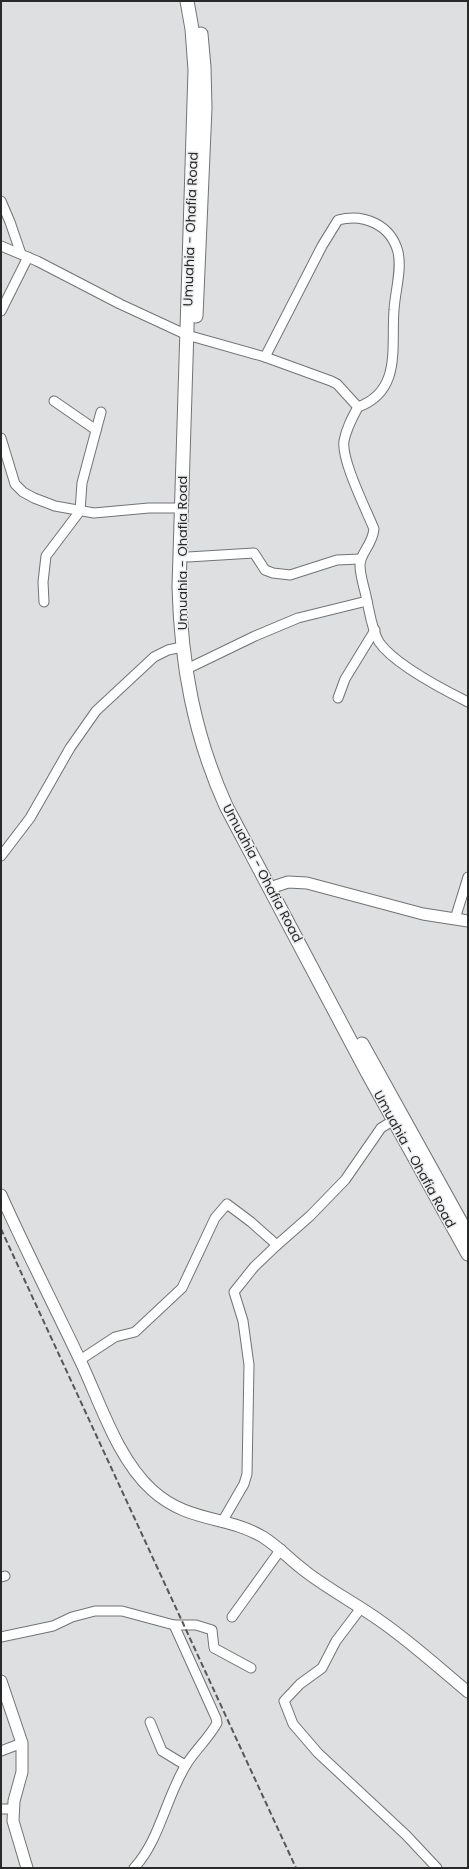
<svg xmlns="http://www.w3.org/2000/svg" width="469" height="1869" font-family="Poppins,sans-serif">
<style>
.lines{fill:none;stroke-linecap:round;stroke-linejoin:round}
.minor-casing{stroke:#727375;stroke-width:11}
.tertiary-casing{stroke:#727375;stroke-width:13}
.secondary-casing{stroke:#727375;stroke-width:15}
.minor{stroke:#fff;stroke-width:9}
.tertiary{stroke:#fff;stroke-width:11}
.secondary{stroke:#fff;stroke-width:13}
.rail{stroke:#565757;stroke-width:2;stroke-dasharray:6 3;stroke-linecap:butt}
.labels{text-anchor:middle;stroke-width:3;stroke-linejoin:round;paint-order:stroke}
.street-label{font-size:13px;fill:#282929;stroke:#ebecee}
</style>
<rect width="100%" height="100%" fill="#dedfe0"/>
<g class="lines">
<g class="minor-casing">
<g id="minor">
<path d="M1,201L10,222L21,254"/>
<path d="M1,246L37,261L120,304L187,335L265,357L331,381L337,384L358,407"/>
<path d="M1,311L28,257"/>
<path d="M265,357L322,246L338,220C364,213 391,225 398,252C402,270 395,292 394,310C391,347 402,391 358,407C352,418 346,429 344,441C341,460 366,509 374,529C372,546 360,553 360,565C360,577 365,589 367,601C370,614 372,630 379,642C394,664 444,690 468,702"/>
<path d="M54,401L96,430"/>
<path d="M1,438L15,484L23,492L34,498L55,506L94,513L149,508H181"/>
<path d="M188,557L254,553L265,570L273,573L290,575L337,560L360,559"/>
<path d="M44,602L43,582L46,556L80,511L82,483L101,412"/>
<path d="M191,667L255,636L298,618L367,601"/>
<path d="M338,698L345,679L375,630"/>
<path d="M1,856L30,818L70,748L96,711L154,657L168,650L182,647"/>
<path d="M455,919L468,877"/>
<path d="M80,1360L115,1337L135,1332L182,1288L215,1218L227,1204L251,1222L277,1245L310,1216L345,1180L381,1128L394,1120"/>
<path d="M222,1522L244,1484L247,1474L249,1365L243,1321L234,1292L254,1267L277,1245"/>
<path d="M1,1577L5,1576"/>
<path d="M361,1608L336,1641L322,1668L300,1684L284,1701L293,1724L318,1753L406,1835L437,1868"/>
<path d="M232,1617L281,1549"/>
<path d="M1,1637L53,1626L72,1617L95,1611H122L174,1625H196L212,1630L214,1648L251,1668"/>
<path d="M150,1722L162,1751L185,1765"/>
<path d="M1,1751L22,1743"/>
<path d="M1,1809H14"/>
<path d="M134,1868C160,1840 166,1797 186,1765C195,1750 209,1738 217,1723L216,1718L174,1625"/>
</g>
</g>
<g class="tertiary-casing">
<g id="tertiary">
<path d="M270,888L288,882L307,883L423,914L468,921"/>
<path d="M1,1195C26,1251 54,1305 80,1360C100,1402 117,1458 152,1490C188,1523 226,1515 263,1537C279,1547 290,1560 305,1571C328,1589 355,1603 379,1620C411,1642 439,1668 468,1692"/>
<path d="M1,1681L22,1743V1772L14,1801L13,1821L27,1868"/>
</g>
</g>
<g class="secondary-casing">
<g id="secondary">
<path d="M187,1L192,29L195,70L179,587C181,664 194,735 226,806L367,1072L468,1254"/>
<path d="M196,316L205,108L204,67L201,34"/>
<path d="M362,1044L468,1235"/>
</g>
</g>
<use href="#minor" class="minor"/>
<use href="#tertiary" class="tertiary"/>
<use href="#secondary" class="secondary"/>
<path class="rail" d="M1,1229L296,1868"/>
</g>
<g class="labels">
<g class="street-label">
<text transform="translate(190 229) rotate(-88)" y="5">Umuahia - Ohafia Road</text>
<text transform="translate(182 553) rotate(-90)" y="5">Umuahia - Ohafia Road</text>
<text transform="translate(263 873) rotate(62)" y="5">Umuahia - Ohafia Road</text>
<text transform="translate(415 1159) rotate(61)" y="5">Umuahia - Ohafia Road</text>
</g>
</g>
<rect width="469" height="1869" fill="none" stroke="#282929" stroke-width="4"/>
</svg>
